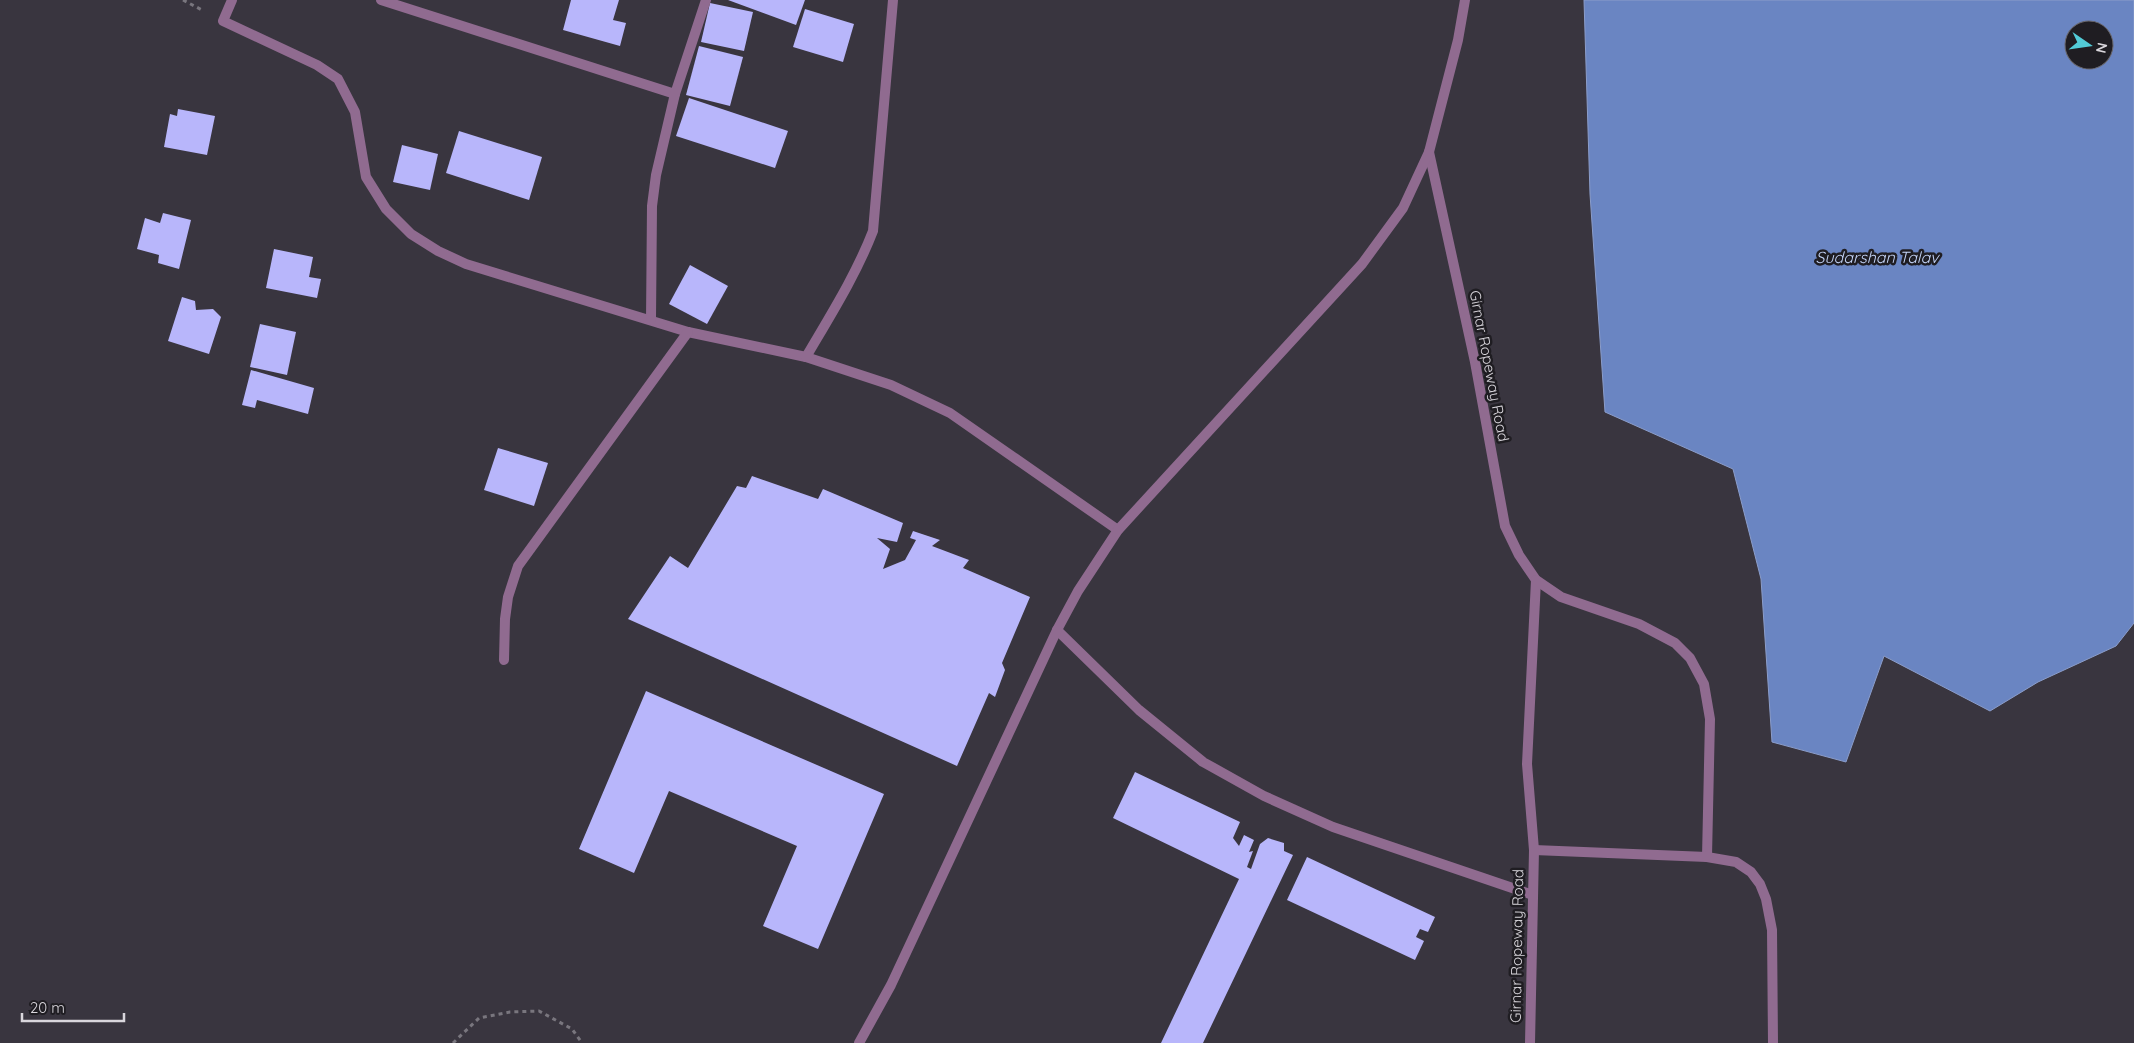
<svg xmlns="http://www.w3.org/2000/svg" width="2134" height="1043" font-family="Quicksand,sans-serif">
<style>
.water{fill:#6a85c2;stroke:#8b9dca;fill-rule:evenodd}
.building{fill:#b8b6fb}
.lines{fill:none;stroke-linecap:round;stroke-linejoin:round}
.path{stroke:#79767e;stroke-width:3;stroke-dasharray:4 4;stroke-linecap:butt}
.minor{stroke:#906b90;stroke-width:10}
.tertiary{stroke:#906b90;stroke-width:10}
.labels{text-anchor:middle;stroke-width:5;stroke-linejoin:round;paint-order:stroke}
.street-label{font-size:15px;fill:#d9d6dc;stroke:#1f1d22}
.water-label{font-size:16px;font-style:italic;fill:#c5d5f8;stroke:#1f1d22}
</style>
<rect width="100%" height="100%" fill="#39353f"/>
<path class="water" d="M1584,0H2134V623L2116,646L2038,682L1990,711L1884,656L1846,762L1772,742L1761,579L1733,469L1605,412L1590,194ZM2074,30H2104V60H2074Z"/>
<g class="building">
<path d="M571,0H619L613,20L626,23L620,46L563,30Z"/>
<path d="M728,0H805L796,25Z"/>
<path d="M710,3L753,12L744,51L701,42Z"/>
<path d="M805,9L854,24L843,62L793,47Z"/>
<path d="M699,46L743,57L730,106L686,95Z"/>
<path d="M689,98L788,131L775,168L676,136Z"/>
<path d="M178,109L215,116L207,155L164,147L170,114L177,116Z"/>
<path d="M459,131L542,157L529,200L446,173Z"/>
<path d="M402,145L438,154L430,190L393,182Z"/>
<path d="M163,213L191,220L179,269L158,263L159,255L137,249L145,218L160,223Z"/>
<path d="M274,249L313,257L309,277L321,279L317,298L266,288Z"/>
<path d="M690,265L728,286L707,324L669,304Z"/>
<path d="M182,297L195,301L196,310L213,309L221,317L209,354L168,341Z"/>
<path d="M260,324L296,332L287,375L250,367Z"/>
<path d="M251,370L314,388L308,414L257,400L255,408L242,405Z"/>
<path d="M498,448L548,463L534,506L484,490Z"/>
<path d="M752,476L818,499L823,489L903,523L897,542L877,538L890,549L883,569L905,560L916,540L910,538L913,531L940,540L932,546L969,560L963,568L1030,597L1002,663L1005,670L995,697L989,693L957,766L628,619L670,556L688,568L737,486L746,488Z"/>
<path d="M646,691L884,794L818,949L763,926L797,846L669,791L634,873L579,849Z"/>
<path d="M1135,772L1240,822L1233,838L1239,846L1244,835L1254,840L1249,852L1253,851L1247,867L1251,869L1260,844L1268,838L1284,843V851L1293,855L1203,1043H1161L1239,879L1113,818Z"/>
<path d="M1307,857L1435,917L1428,932L1420,929L1416,937L1424,941L1415,960L1287,900Z"/>
</g>
<g class="lines">
<g class="path">
<path d="M183,0L202,10"/>
<path d="M453,1043L479,1018L510,1012L539,1011L572,1029L582,1043"/>
</g>
<g class="minor">
<path d="M232,0L223,21L317,65L338,79L355,112L366,177L386,209L411,234L438,251L466,264L688,332L806,357L891,385L950,413L1118,530"/>
<path d="M381,0L675,94"/>
<path d="M1429,152L1475,362L1505,526L1519,555L1536,580L1561,597L1639,624L1675,643L1690,658L1704,684L1710,719L1707,857"/>
<path d="M651,320L652,206L656,175L675,94L706,0"/>
<path d="M806,357C830,316 856,275 873,231L893,0"/>
<path d="M1057,630L1139,710L1203,762L1264,796L1333,827L1533,895"/>
<path d="M504,660L505,619L508,597L518,566L688,332"/>
<path d="M1534,850L1707,857L1736,862L1751,872L1760,884L1766,899L1772,930L1773,1043"/>
<path d="M1530,1043L1534,850L1527,764L1536,580"/>
</g>
<path class="tertiary" d="M859,1043L891,985L1057,630L1078,591L1118,530L1362,264L1403,208L1429,152L1458,40L1465,0"/>
</g>
<g class="labels">
<g class="street-label">
<text transform="translate(1489 366) rotate(79)" y="5">Girnar Ropeway Road</text>
<text transform="translate(1517 946) rotate(-89)" y="5">Girnar Ropeway Road</text>
</g>
<g class="water-label">
<text x="1877" y="263">Sudarshan Talav</text>
</g>
</g>
<g transform="translate(2089 45) rotate(103)"><circle r="24" fill="#1f1d22" stroke="#69676c"/>
<path d="M0-4L9 19L0 12L-9 19Z" fill="#52cbd7"/>
<text y="-8" font-size="14" font-weight="bold" text-anchor="middle" fill="#d9d6dc">N</text>
</g>
<path d="M22 1013v8h102v-8" fill="none" stroke="#d9d6dc" stroke-width="2.5"/>
<text x="30" y="1013" font-size="15" fill="#d9d6dc" stroke="#1f1d22" stroke-width="4" paint-order="stroke">20 m</text>
</svg>
